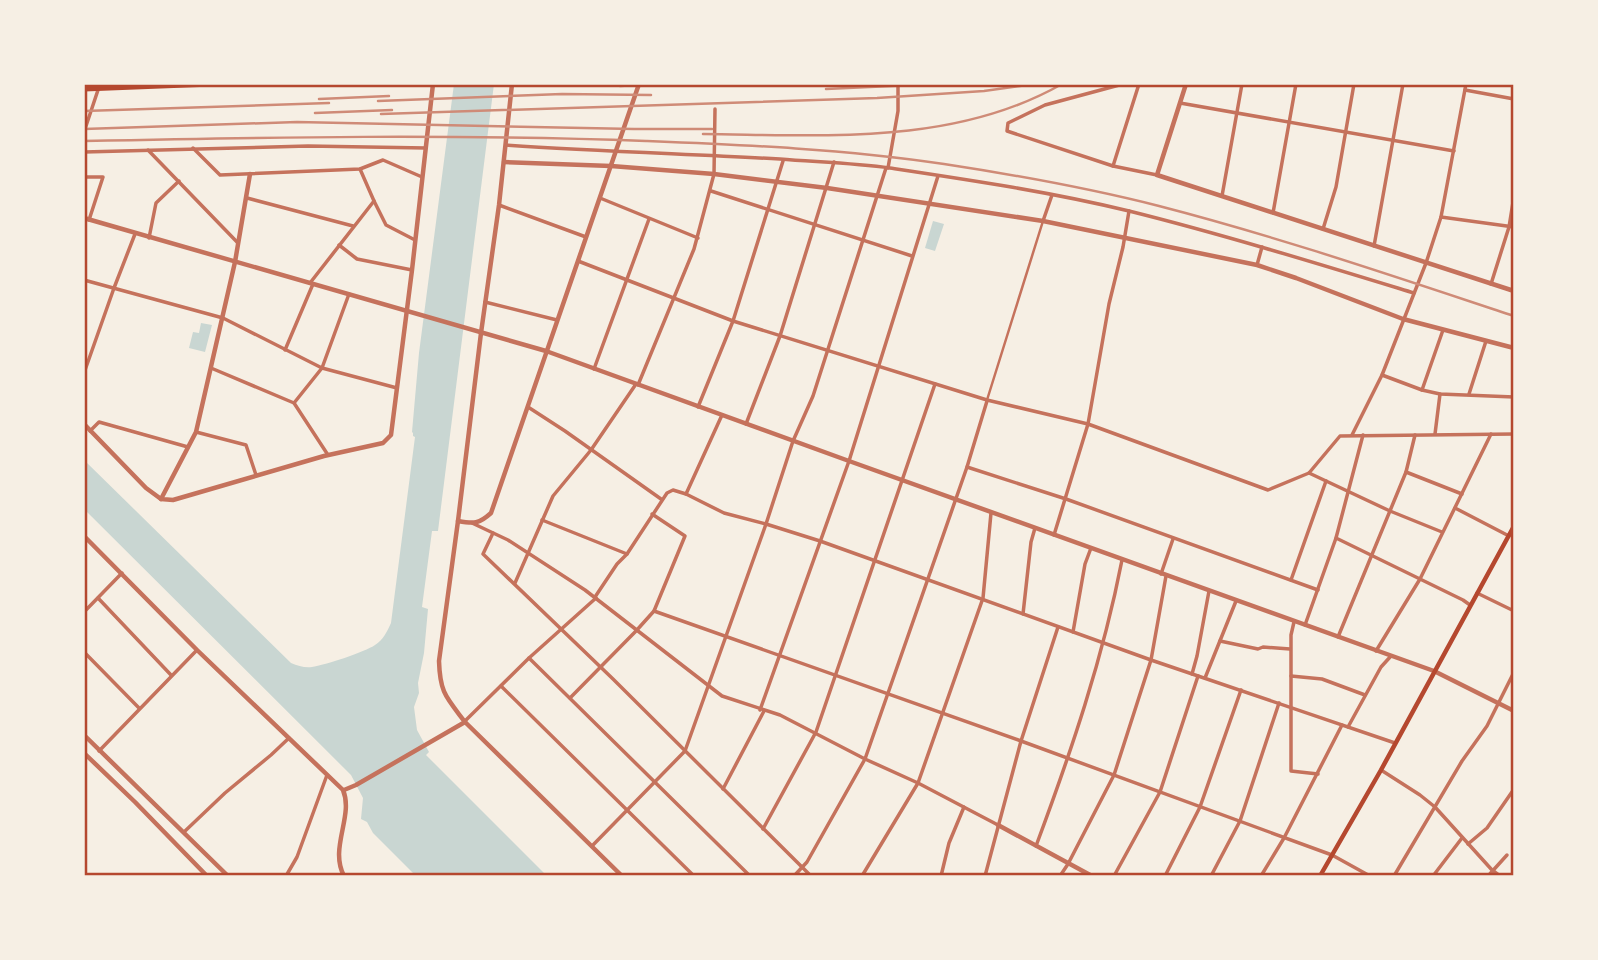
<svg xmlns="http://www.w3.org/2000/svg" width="1598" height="960" font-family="Ubuntu,sans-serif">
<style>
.water{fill:#c9d6d2}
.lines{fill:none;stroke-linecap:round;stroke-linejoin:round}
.pedestrian{stroke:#c5725c;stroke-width:2.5}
.minor{stroke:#c5725c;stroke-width:3.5}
.tertiary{stroke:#c5725c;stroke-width:4.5}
.secondary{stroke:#b5482f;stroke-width:4.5}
.primary{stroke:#b5482f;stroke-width:5}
.rail{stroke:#cf8b77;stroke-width:2.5}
.neatline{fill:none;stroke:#b5482f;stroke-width:2.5}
</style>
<rect width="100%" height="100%" fill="#f6efe4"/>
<g class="water">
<path d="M454,84H494L438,531H432L422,607L428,609L424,653L418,683L419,693L414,707L417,730L429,752L426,755L547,876H416L373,833L367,822L361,819L363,798L351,775L84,509V460L291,663C298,666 305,668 312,667C325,665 365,652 375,645C383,640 387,632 391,623L415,437L413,436V433L412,432L419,353Z"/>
<path d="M933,221L944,224L935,251L925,248Z"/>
<path d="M201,323L212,325L205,352L189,348L193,332L199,333Z"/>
</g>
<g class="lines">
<path class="pedestrian" d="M987,400L1043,221"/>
<g class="minor">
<path d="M1123,84L1045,105L1008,123L1007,131L1113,166L1157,175"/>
<path d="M1465,90L1514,99"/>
<path d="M1180,103L1454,151"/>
<path d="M84,132L100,84"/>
<path d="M506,145C597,151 688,154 780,159C817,162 854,163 890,168C970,180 1051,192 1129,211C1225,235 1319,264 1414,293"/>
<path d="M193,148L220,175L360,169L383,160L422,177"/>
<path d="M148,150L237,242"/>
<path d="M84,152L308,146L426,148"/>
<path d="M1113,166L1139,84"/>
<path d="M888,168L898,111V84"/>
<path d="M360,169L374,201L386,225L415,240"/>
<path d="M84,177H103L89,220"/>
<path d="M711,191L912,256"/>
<path d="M1222,196L1242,84"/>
<path d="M247,198L353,226"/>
<path d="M600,198L698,238"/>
<path d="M499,205L586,237"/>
<path d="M1273,213L1296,84"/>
<path d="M1441,217L1514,227"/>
<path d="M1043,221L1052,195"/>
<path d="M1323,229L1336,187L1354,84"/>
<path d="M149,238L156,203L179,181"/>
<path d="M339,245L357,259L412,270"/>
<path d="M1374,246L1403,84"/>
<path d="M578,261L733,321L987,400L1088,424L1268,490L1309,473L1340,436L1514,434"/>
<path d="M1257,265L1262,247"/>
<path d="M84,280L223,318L322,368L397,388"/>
<path d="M310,283L374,201"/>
<path d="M1491,284L1509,227L1514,196"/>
<path d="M485,302L557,320"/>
<path d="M285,350L313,284"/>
<path d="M211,368L294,403L328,455"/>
<path d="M594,369L649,219"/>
<path d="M84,373L114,288L135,234"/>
<path d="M1382,375L1422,390L1440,394L1514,397"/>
<path d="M638,385L694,249L714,174L715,109"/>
<path d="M1422,390L1443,330"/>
<path d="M1469,394L1486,341"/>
<path d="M294,403L322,368L349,294"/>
<path d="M528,407L565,431L661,499"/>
<path d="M698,407L733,321L783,161"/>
<path d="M746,424L780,336L834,162"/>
<path d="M90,431L99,422L188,447"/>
<path d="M196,432L246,445L256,475"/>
<path d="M1435,434L1440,394"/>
<path d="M1352,435L1382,375L1426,263L1441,217L1466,84"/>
<path d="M967,467L1066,499L1318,590"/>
<path d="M1406,472L1462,494"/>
<path d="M1309,473L1390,511L1442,532"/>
<path d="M686,494L724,513L766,524L820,541L1151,660L1395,743"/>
<path d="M1455,508L1509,536"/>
<path d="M542,520L627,554"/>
<path d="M472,523L508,540L585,590L722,696L780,715L865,759L918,783L998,825"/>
<path d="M493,533L483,554L613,679L811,876"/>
<path d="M1054,535L1088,424L1109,304L1123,247L1129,211"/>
<path d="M1336,538L1463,600L1470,605"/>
<path d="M1161,574L1173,539"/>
<path d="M1291,580L1326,481"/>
<path d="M515,583L553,496L591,450L636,384"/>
<path d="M1477,593L1514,611"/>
<path d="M595,597L617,564L627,554L667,493L673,490L686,494L722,415"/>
<path d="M98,598L171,675"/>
<path d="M654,611L1021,741L1332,855L1370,876"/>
<path d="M84,612L122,573"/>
<path d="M1023,614L1031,542L1035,528"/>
<path d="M1294,622L1291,635V771L1318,774"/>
<path d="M1305,625L1336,538L1363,435"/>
<path d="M1073,632L1085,564L1091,548"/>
<path d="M1338,637L1406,472L1415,435"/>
<path d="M1220,641L1258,649L1263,647L1290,649"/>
<path d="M1376,651L1420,579L1491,434"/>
<path d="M84,652L139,708"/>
<path d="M529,658L750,876"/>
<path d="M1192,674L1197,656L1209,591"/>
<path d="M1291,676L1322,679L1365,695"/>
<path d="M1205,678L1236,601"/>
<path d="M501,686L694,876"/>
<path d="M570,698L636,631L654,611L685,536L652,514"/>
<path d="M760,710L849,461L938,176"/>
<path d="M465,721L529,658L596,598"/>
<path d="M1348,727L1381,667L1391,656"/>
<path d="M99,751L197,650"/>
<path d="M1381,770L1420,795L1435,807L1492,870L1500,876"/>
<path d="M723,789L764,711"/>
<path d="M763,829L816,732L935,384"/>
<path d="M184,832L225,793L271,755L289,738"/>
<path d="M1468,844L1487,828L1514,789"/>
<path d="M592,846L685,751L766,524L793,441L813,396L886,168"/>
<path d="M1036,846C1071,752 1103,658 1122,560"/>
<path d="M286,876L297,857L327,775"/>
<path d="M794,876L807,862L865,759L967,467L987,401"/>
<path d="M862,876L918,783L983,598L991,513"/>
<path d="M941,876L949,843L964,807"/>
<path d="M985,876L1021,741L1058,627"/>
<path d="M1060,876L1068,864L1114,775L1151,660L1166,576"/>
<path d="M1114,876L1160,792L1198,676"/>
<path d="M1165,876L1200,807L1241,690"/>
<path d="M1211,876L1240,821L1279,703"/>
<path d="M1261,876L1284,838L1342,725"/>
<path d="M1394,876L1462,761L1487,726L1514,672"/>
<path d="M1433,876L1462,838"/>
<path d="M1488,876L1507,855"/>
</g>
<g class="tertiary">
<path d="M512,84L499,205L481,333L458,521L439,661C440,693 446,697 465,722L622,876"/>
<path d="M1186,84L1157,175L1514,291"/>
<path d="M504,162L611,166L714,174L827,188L1043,221L1257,265L1296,278L1403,319L1514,348"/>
<path d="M250,174L235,262L196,432L161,499L173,500L324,456L383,443L391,435L412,270L433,84"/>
<path d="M84,218L546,351L849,461L1434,671L1514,711"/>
<path d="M84,424L146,488L161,499"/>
<path d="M458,521C474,524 479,524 491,513L639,84"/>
<path d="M84,536L197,650L343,790C354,816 329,848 344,876"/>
<path d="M84,735L228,876"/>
<path d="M84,753L135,802L207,876"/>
<path d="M344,790L356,785L465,722"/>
<path d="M998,825L1092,876"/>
</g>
<path class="secondary" d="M1320,876L1381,770L1514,526"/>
<path class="primary" d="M84,89L212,84"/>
<g class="rail">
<path d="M620,86L655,84"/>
<path d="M826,89L936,84"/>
<path d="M319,99L389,96"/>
<path d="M378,101L562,94L651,95"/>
<path d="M84,111L329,103"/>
<path d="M315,113L392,110"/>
<path d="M381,114L877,98L984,91L1035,84"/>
<path d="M84,129L297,122L634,129H712"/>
<path d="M703,134C824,135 953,146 1062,84"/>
<path d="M84,141C271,137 458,134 646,141C745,145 845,149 944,164C1016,175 1088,188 1159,206C1279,237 1396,277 1514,316"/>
</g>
</g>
<rect width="1598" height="960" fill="none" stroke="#f6efe4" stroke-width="172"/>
<rect x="86" y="86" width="1426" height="788" class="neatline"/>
</svg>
